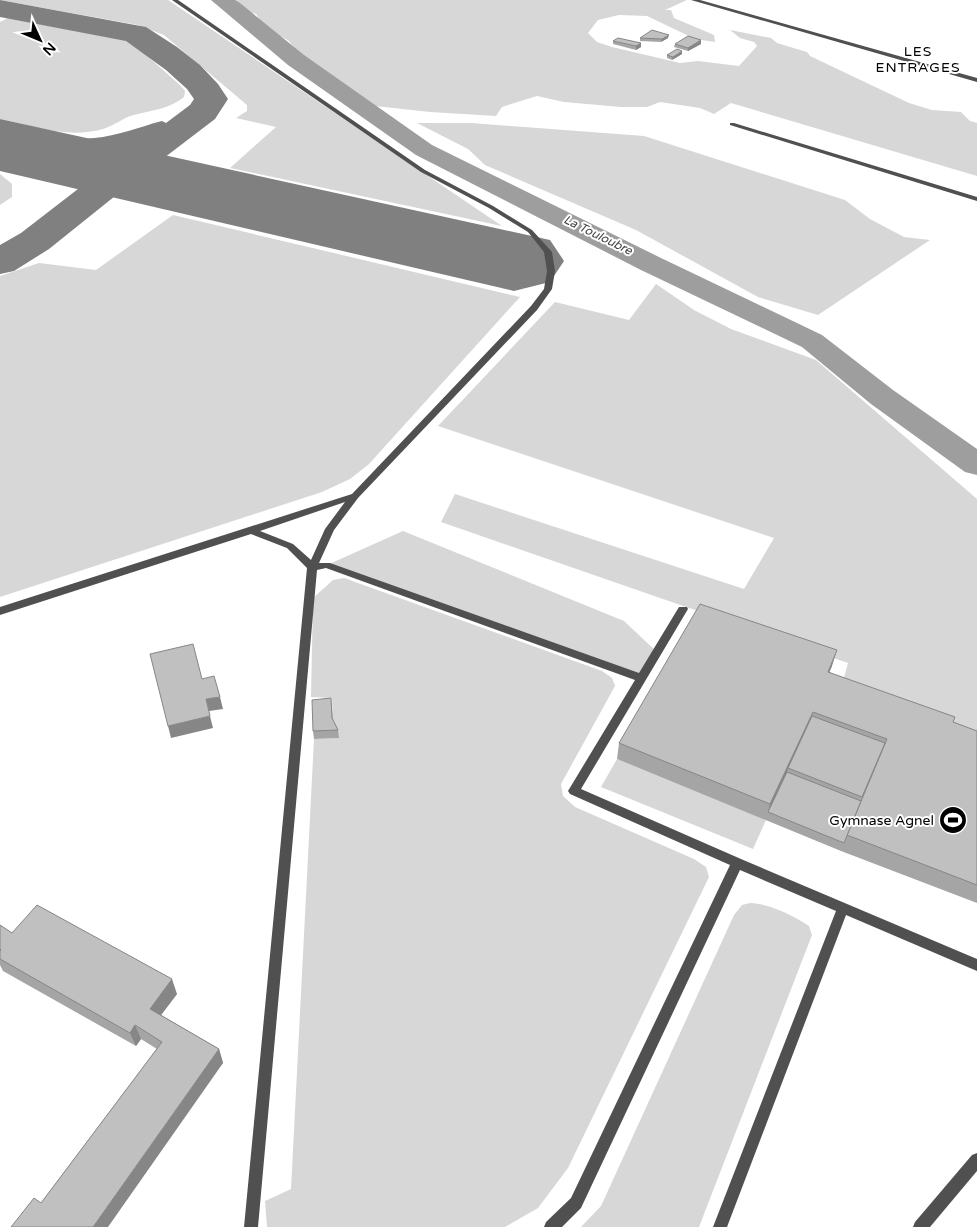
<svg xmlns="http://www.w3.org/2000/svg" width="977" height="1227" font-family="'Varela Round',sans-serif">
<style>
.green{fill:#d7d7d7}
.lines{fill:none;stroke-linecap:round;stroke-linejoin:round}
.river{fill:#9e9e9e;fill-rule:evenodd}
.taxiway{fill:#808080;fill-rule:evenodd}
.runway{fill:#808080;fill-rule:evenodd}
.service{fill:#505050;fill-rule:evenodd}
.minor{fill:#505050;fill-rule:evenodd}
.wall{fill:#a5a5a5}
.shaded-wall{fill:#868686}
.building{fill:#c0c0c0;stroke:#868686}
.labels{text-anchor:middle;stroke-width:4;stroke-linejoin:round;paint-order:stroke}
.far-water-label{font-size:12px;font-style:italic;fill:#3f3f3f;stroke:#fff}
.far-quarter-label{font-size:14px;letter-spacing:1px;fill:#000;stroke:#fff}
.poi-label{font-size:14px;fill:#000;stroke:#fff;text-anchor:end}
</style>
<rect width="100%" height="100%" fill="#fff"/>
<g class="green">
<path d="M0,0H168L502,226L230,168L276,127L236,118L247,111V105L164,35L138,25Z"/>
<path d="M230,0H687L665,10H671L674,18L714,35L715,42L695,39L647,16L619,15L598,20L588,33L597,42L612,47L680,63L698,61L739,66L757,46L754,42L740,38L730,30L771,38L777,43L807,52L810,56L909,103L932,110L961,112L970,121L977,123V176L731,103L714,114L700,108L660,102L647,107H621L564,102L537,96L502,107L496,116L430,112L375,106L302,58L289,41L264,26L256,14L242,9Z"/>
<path d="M8,18L125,40L136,46L181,86L185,91L184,97C169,109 153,110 134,115C124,117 114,126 103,129C68,139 34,126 0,119V22Z"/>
<path d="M417,123H471L644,136L845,200L870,219L904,237L930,240L818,315L758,297L636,230L485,165L468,149Z"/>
<path d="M0,174L12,184V197L0,205Z"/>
<path d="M173,215L520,297L369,464L350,479L322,492L0,597V276L39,263L96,270Z"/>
<path d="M656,284L694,310L731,329L816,360L977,499V736L843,681L848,663L441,522L455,494L744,589L774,538L438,426L555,302L629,320Z"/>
<path d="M403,531L624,621L657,652L642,678L327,565Z"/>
<path d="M344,578L602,671L612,678L615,686L561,784L563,796L575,807L694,859L706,867L709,877L568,1168L538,1208L505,1227H267L265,1201L291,1189L314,739L338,738L333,726L332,698L311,697L313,598L333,580Z"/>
<path d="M617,759L766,820L753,849L601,787Z"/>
<path d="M750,903C770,904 793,915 809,926L812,935L699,1227H581L601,1206L734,915L742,905Z"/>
</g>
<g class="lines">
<path class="river" d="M211,0H235L240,3L304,55L432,145L661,258L822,335L893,390L977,449V475L965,472L871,404L802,347L641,270L416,155L288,65Z"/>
<path class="taxiway" d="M0,0L146,27L177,47L200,65L218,84L228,99L215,119L135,180L49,249L14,271L0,274V245L21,233L122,155C89,162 49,168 16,160L11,152L16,144C41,138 68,141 94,138C118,136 139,127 162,121L166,123L190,105L194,99L187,89L166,70L126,41L0,17Z"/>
<path class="runway" d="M0,119L550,240L564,261L550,282L514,291L0,171Z"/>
<path class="service" d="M730,123H734L977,197V201L730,125Z"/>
<g class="minor">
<path d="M172,0H178L425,170L493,206L532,230L552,252L555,271L552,289L537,310L358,498L334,530L319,563H330L639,673L679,607H687L688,609L581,789L741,859L977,959V971L846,915L727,1227H713L836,911L740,870L581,1208L562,1227H544L546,1222L571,1198L730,865L570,794L568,791L635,680L326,568L317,570L258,1227H244L307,568L287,548L251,534L0,615V607L352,494L531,306L544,289L547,271L544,252L528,232L489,208L421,172ZM345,502L325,529L311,560L293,544L260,531Z"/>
<path d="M691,0H700L977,78V82Z"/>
<path d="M977,1153V1171L930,1227H913L915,1222L972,1155Z"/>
</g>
</g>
<g class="wall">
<path d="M640,38H668L661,42L640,41Z"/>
<path d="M701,40V44L688,51L674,47L675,44Z"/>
<path d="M613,41L641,47L636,50L613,44Z"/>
<path d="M682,54L672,60L667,58V55Z"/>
<path d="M832,666L829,672L953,722L977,731V903L841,851L617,759L619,743Z"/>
<path d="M331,698L333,720L338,730L339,738L314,739L313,731Z"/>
<path d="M0,925L12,933L177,994L161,1015L219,1049L223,1063L41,1203L157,1049L141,1039L136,1046L3,971L0,965Z"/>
</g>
<g class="shaded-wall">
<path d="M669,35L668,38L661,42L662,39Z"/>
<path d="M701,40V44L688,51V48Z"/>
<path d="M641,43V47L636,50V46Z"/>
<path d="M682,51V54L672,60L673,57Z"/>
<path d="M837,650L832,666L823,687L828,672Z"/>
<path d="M220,697L223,709L209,711L206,699Z"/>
<path d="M813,712L809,728L788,768L785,779L768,812L770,804Z"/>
<path d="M210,716L213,728L171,738L168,726Z"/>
<path d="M172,979L177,994L155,1023L150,1009Z"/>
<path d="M135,1025L141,1039L136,1046L130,1033Z"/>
<path d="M219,1049L223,1063L108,1227H93Z"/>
</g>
<g class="building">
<path d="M652,30L669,35L662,39L640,38Z"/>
<path d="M688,36L701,40L688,48L675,44Z"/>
<path d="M618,38L641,43L636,46L613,41Z"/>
<path d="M677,49L682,51L673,57L667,55Z"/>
<path d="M700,604L837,650L828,672L955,717L953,722L977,731V885L847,835L887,739L813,712L770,804L619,743Z"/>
<path d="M193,644L202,679L214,676L220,697L206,699L210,716L168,726L150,654Z"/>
<path d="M331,698L332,718L338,730L313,731L312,700Z"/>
<path d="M812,716L885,743L862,797L788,768Z"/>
<path d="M787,772L861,801L844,843L768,812Z"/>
<path d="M37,905L172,979L150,1009L219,1049L93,1227H11L34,1198L41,1203L162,1042L135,1025L130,1033L0,959V951L1,950L0,949V925L12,933Z"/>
</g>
<defs>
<g id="stadium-disc" transform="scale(1.4375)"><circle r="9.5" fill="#000" stroke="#fff"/><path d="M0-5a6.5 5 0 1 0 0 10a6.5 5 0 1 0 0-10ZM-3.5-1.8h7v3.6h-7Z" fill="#fff"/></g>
</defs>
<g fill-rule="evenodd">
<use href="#stadium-disc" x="953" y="820"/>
</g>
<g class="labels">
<g class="far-water-label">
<text transform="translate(598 235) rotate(26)" y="4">La Touloubre</text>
</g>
<g class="far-quarter-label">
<text x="918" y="56">LES<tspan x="918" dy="16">ENTRAGES</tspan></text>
</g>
<g class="poi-label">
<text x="934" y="825">Gymnase Agnel</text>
</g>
</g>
<g transform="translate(40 40) rotate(134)" stroke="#ffffff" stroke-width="4" paint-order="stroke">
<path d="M0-4L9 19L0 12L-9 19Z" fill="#000000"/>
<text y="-8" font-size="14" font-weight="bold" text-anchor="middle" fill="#000000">N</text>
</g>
</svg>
